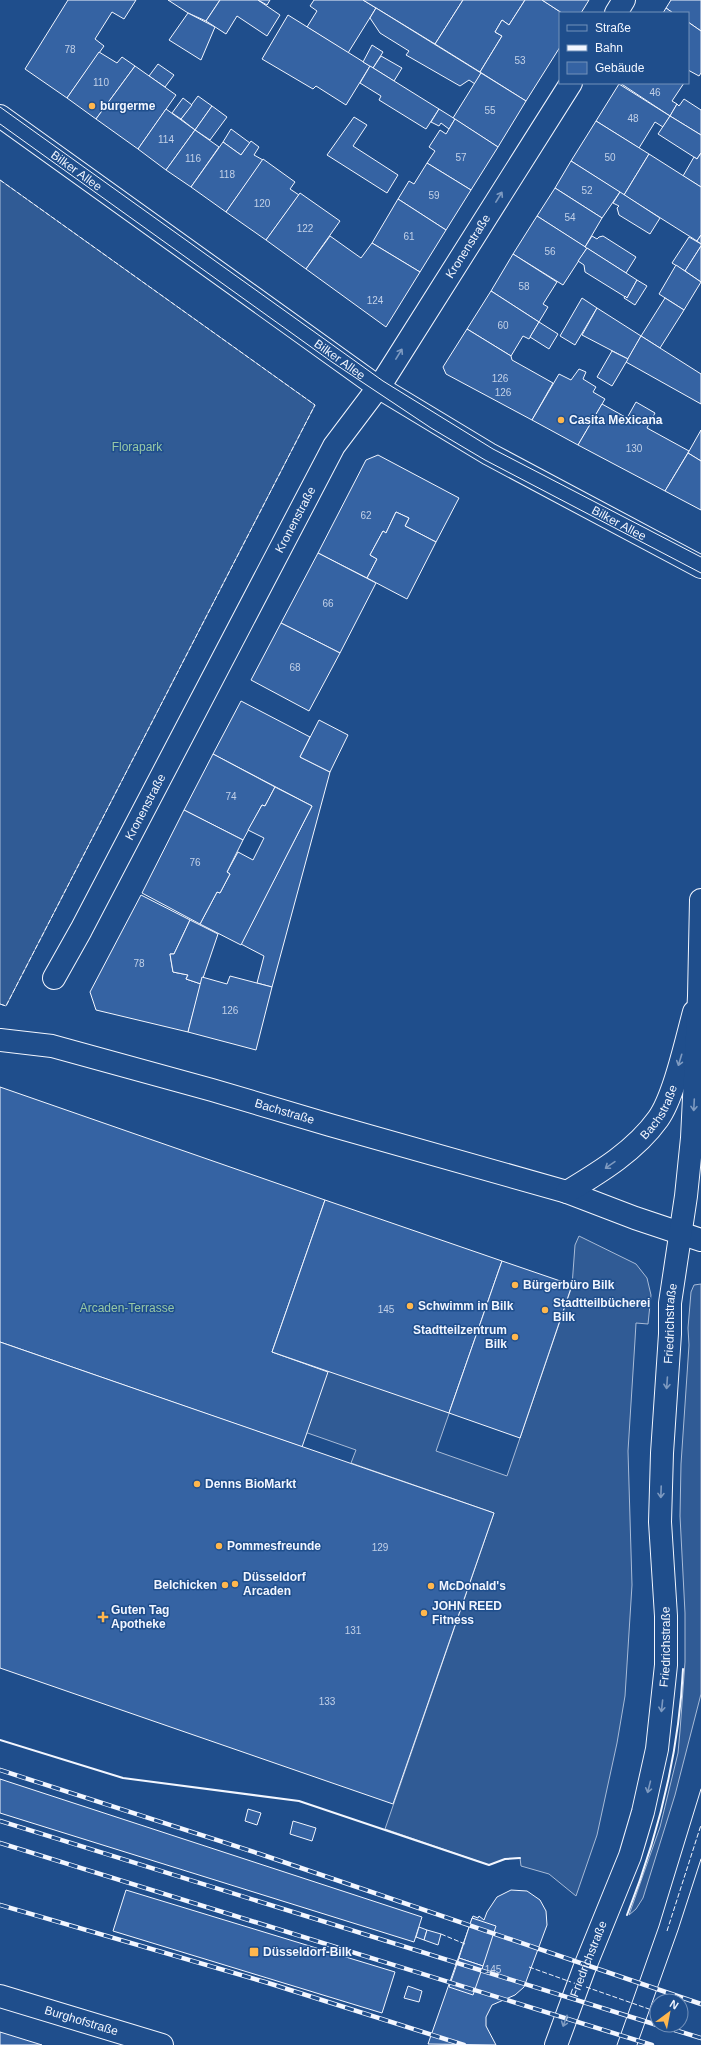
<svg xmlns="http://www.w3.org/2000/svg" width="701" height="2045" font-family="Arial,sans-serif">
<style>
.built{fill:#305b95;stroke:#a8bbd7}
.building{fill:#3563a3;stroke:#f2f6ff}
.lines{fill:none;stroke-linecap:round;stroke-linejoin:round}
.minor-casing{stroke:#f2f6ff;stroke-width:24}
.major-casing{stroke:#f2f6ff;stroke-width:24}
.minor{stroke:#1f4e8c;stroke-width:22}
.major{stroke:#1f4e8c;stroke-width:22}
.tram{stroke:#f2f6ff;stroke-width:1}
.rail-casing{stroke:#f2f6ff;stroke-width:4.5}
.rail{stroke:#1f4e8c;stroke-width:3;stroke-dasharray:9;stroke-linecap:butt}
.fence{stroke:#f2f6ff;stroke-width:1;stroke-dasharray:5 2;stroke-linecap:butt}
.wall{stroke:#f2f6ff;stroke-width:2}
.oneway{stroke:#7e9ac0}
.poi-dot{fill:#ffb74d;stroke:#1f4e8c;stroke-width:1.5}
.labels{text-anchor:middle;stroke-width:3;stroke-linejoin:round;paint-order:stroke}
.number-label{font-size:10px;fill:#c3d1e8}
.poi-label{font-size:12px;font-weight:bold;fill:#f2f6ff;stroke:#1f4e8c;text-anchor:start}
.street-label{font-size:12px;fill:#f2f6ff;stroke:#1f4e8c}
.park-label{font-size:12px;fill:#97c8a6;stroke:#1f4e8c}
</style>
<rect width="100%" height="100%" fill="#1f4e8c"/>
<g class="built">
<path d="M0,180L315,405L6,1006L0,1004Z"/>
<path d="M579,1236L636,1264L647,1278L651,1295L648,1324L636,1323L635,1340L628,1451L632,1585L625,1696L617,1743L597,1835L576,1896L549,1874L521,1866L520,1858L505,1859L489,1865L385,1829L494,1513L351,1463L356,1450L0,1325L467,1362L436,1451L507,1476L572,1286L575,1245Z"/>
<path d="M701,1284V1694L675,1795L643,1898L636,1909L629,1915L660,1827L678,1753L680,1731L685,1662V1613L680,1516L681,1464L689,1345L688,1328L691,1292L694,1285Z"/>
</g>
<g class="building">
<path d="M68,0H136L124,19L112,12L95,39L104,46L67,98L25,69Z"/>
<path d="M168,0H220L206,21L188,13Z"/>
<path d="M220,0H258L280,15L267,36L237,16L226,34L206,21Z"/>
<path d="M258,0H270L267,5Z"/>
<path d="M314,0H363L376,8L348,53L307,27L317,11L310,6Z"/>
<path d="M363,0H463L435,44Z"/>
<path d="M463,0H525L509,25L502,20L495,32L502,36L480,72L435,44Z"/>
<path d="M525,0H542L562,13H560V47L526,101L480,72L502,36L495,32L502,20L509,25Z"/>
<path d="M542,0H589L581,13H562Z"/>
<path d="M671,0H701V31L688,22V13H673L666,8Z"/>
<path d="M376,8L481,73L475,84L469,80L460,86L406,55L409,51L380,33L370,18Z"/>
<path d="M666,8L673,13H663Z"/>
<path d="M188,13L215,27L201,60L169,40Z"/>
<path d="M288,15L370,66L346,105L316,86L313,89L262,59Z"/>
<path d="M688,22L701,31V73L699,76L688,70Z"/>
<path d="M372,45L383,52L373,68L363,62Z"/>
<path d="M99,52L117,63L122,57L135,66L96,119L67,98Z"/>
<path d="M381,56L402,68L394,81L373,68Z"/>
<path d="M158,64L174,75L165,87L149,76Z"/>
<path d="M135,66L176,95L138,149L96,119Z"/>
<path d="M370,66L439,109L426,129L379,100L381,96L360,83Z"/>
<path d="M481,73L526,101L498,147L453,118Z"/>
<path d="M620,83H684L672,101L677,104L670,116Z"/>
<path d="M619,84L670,116L663,127L655,122L639,148L596,121Z"/>
<path d="M198,96L212,106L195,130L181,119Z"/>
<path d="M183,98L192,105L181,119L172,113Z"/>
<path d="M684,99L701,110V135L670,116L677,104L679,106Z"/>
<path d="M212,106L227,117L210,140L195,130Z"/>
<path d="M166,109L195,130L166,170L138,149Z"/>
<path d="M439,109L455,119L449,129L441,123L439,126L431,122Z"/>
<path d="M670,116L701,135V153L697,159L658,134Z"/>
<path d="M354,117L367,125L353,146L398,175L387,193L327,155Z"/>
<path d="M455,119L498,147L471,190L427,163L435,151L429,147L440,130L446,134Z"/>
<path d="M596,121L649,154L624,195L571,161Z"/>
<path d="M231,129L250,143L241,155L223,142Z"/>
<path d="M195,130L219,147L191,187L166,170Z"/>
<path d="M251,141L259,147L254,155L263,160L226,212L191,187L223,142L241,155Z"/>
<path d="M701,153V187L683,176L694,157L697,159Z"/>
<path d="M649,154L701,187V235L697,241L624,195Z"/>
<path d="M263,159L295,182L290,189L299,195L266,240L226,212Z"/>
<path d="M571,161L620,192L602,218L555,188Z"/>
<path d="M427,163L471,190L446,230L398,199L409,181L414,184Z"/>
<path d="M555,188L602,218L585,247L537,216Z"/>
<path d="M620,192L660,218L650,234L619,215L617,208L619,206L613,203Z"/>
<path d="M300,193L340,221L306,269L266,240Z"/>
<path d="M398,199L446,230L420,272L372,243Z"/>
<path d="M537,216L587,248L563,285L513,254Z"/>
<path d="M701,235V244L697,241Z"/>
<path d="M330,236L361,258L372,243L420,272L386,327L306,269Z"/>
<path d="M592,236L597,239L599,237L603,236L636,257L626,273L585,247Z"/>
<path d="M689,237L701,244V246L685,271L672,263Z"/>
<path d="M701,246V282L685,271Z"/>
<path d="M587,248L637,280L627,298L585,272L584,265L578,261Z"/>
<path d="M513,254L557,282L543,304L548,307L539,322L491,291Z"/>
<path d="M676,265L701,282L684,310L659,294Z"/>
<path d="M637,280L647,286L635,305L624,298L625,296L627,298Z"/>
<path d="M491,291L539,322L529,339L523,336L511,356L467,329Z"/>
<path d="M582,298L597,308L575,345L560,336Z"/>
<path d="M665,298L684,310L660,348L641,336Z"/>
<path d="M597,308L641,336L628,359L582,335Z"/>
<path d="M539,322L558,334L549,349L530,337Z"/>
<path d="M467,329L511,356L512,360L553,383L532,420L446,374L443,367Z"/>
<path d="M641,336L701,374V404L626,362Z"/>
<path d="M612,351L628,359L612,386L597,377Z"/>
<path d="M579,369L586,372L583,379L596,387L593,392L605,399L578,445L532,420L559,374L571,380Z"/>
<path d="M636,402L655,413L647,428L689,451L665,491L578,445L602,404L627,418Z"/>
<path d="M701,430V461L688,453Z"/>
<path d="M688,453L701,461V510L665,491Z"/>
<path d="M378,455L459,498L436,542L405,526L409,518L396,512L386,533L383,531L370,555L377,559L367,578L318,553L366,460Z"/>
<path d="M396,512L409,518L405,526L436,542L407,599L367,578L377,559L370,555L383,531L386,533Z"/>
<path d="M318,553L376,583L340,653L281,623Z"/>
<path d="M281,623L340,653L309,711L251,680Z"/>
<path d="M241,701L310,737L300,757L330,772L272,987L257,983L264,956L241,944L312,806L213,754Z"/>
<path d="M319,720L348,735L330,772L300,757Z"/>
<path d="M213,754L275,787L265,806L262,805L243,840L184,810Z"/>
<path d="M275,787L312,806L241,945L200,924L217,892L220,893L230,874L227,872L238,852L253,860L264,838L248,830L262,805L265,806Z"/>
<path d="M184,810L243,840L227,872L230,874L220,893L217,892L200,924L142,893Z"/>
<path d="M141,895L190,920L174,954H170L173,972L188,975L186,979L201,984L188,1032L96,1010L90,992Z"/>
<path d="M190,920L218,934L201,984L186,979L188,975L173,972L170,954H174Z"/>
<path d="M230,976L272,987L256,1050L188,1032L202,977L227,984Z"/>
<path d="M0,1087L325,1200L272,1352L328,1372L302,1447L0,1342Z"/>
<path d="M325,1200L502,1261L449,1413L272,1352Z"/>
<path d="M502,1261L572,1285L520,1438L449,1413Z"/>
<path d="M0,1342L494,1513L393,1804L0,1668Z"/>
<path d="M0,1779L422,1917L414,1942L0,1813Z"/>
<path d="M248,1809L261,1813L257,1825L245,1821Z"/>
<path d="M293,1821L316,1828L312,1841L290,1834Z"/>
<path d="M126,1890L395,1972L382,2013L113,1931Z"/>
<path d="M511,1890L527,1891L540,1900L546,1911L547,1925L524,1987L515,1995L492,2005L486,2017V2026L496,2045L428,2044L473,1916L478,1918L479,1916L484,1920L487,1912L497,1897Z"/>
<path d="M472,1918L496,1926L483,1966L459,1958Z"/>
<path d="M419,1927L427,1930L424,1940L416,1937Z"/>
<path d="M427,1930L441,1934L438,1945L424,1940Z"/>
<path d="M459,1958L483,1966L473,1995L449,1987Z"/>
<path d="M408,1986L422,1991L419,2002L404,1998Z"/>
<path d="M0,2032L42,2045H0Z"/>
</g>
<g class="lines">
<g class="minor-casing">
<g id="minor">
<path d="M616,13L624,0"/>
<path id="s1" d="M0,116L378,387L489,454L701,567"/>
<path id="s2" d="M54,978L81,930L334,446L383,381L571,83"/>
<path id="s3" d="M0,1040L52,1046L212,1090L330,1125L567,1192L635,1218L701,1240"/>
<path id="s4" d="M567,1192C600,1172 635,1151 658,1119C674,1097 686,1041 694,1012"/>
<path id="s5" d="M0,1996L162,2045"/>
</g>
</g>
<g class="major-casing">
<g id="major">
<path id="s6" d="M556,2045L584,1969L630,1856L643,1812L657,1749L666,1665V1616L660,1522L662,1453L670,1334V1303L686,1196L692,1138L699,996L701,900"/>
</g>
</g>
<use href="#minor" class="minor"/>
<use href="#major" class="major"/>
<g class="tram">
<path d="M0,107L383,381L493,449L701,557"/>
<path d="M0,124L332,362L431,428L485,460L701,573"/>
<path d="M617,2045L659,1926L701,1789"/>
<path d="M637,2045L678,1930L701,1859"/>
</g>
<g class="rail-casing">
<g id="rail">
<path d="M0,1770L260,1854L701,2004"/>
<path d="M0,1821L657,2025"/>
<path d="M0,1843L652,2045"/>
<path d="M0,1905L265,1982L464,2045"/>
<path d="M658,2025L701,2038"/>
</g>
</g>
<use href="#rail" class="rail"/>
<g class="fence">
<path d="M0,180L315,405L6,1006L0,1004"/>
<path d="M667,1931L701,1825"/>
<path d="M441,1934L465,1944"/>
<path d="M529,1967L571,1982"/>
<path d="M586,1987L649,2009"/>
</g>
<g class="wall">
<path d="M0,1740L123,1778L299,1801L489,1865L505,1859L520,1858"/>
<path d="M627,1915C658,1836 679,1754 683,1669"/>
</g>
</g>
<defs><path id="oneway-shaft" d="M-6 0H5M1.5-3L5.5 0L1.5 3" fill="none" stroke-width="1.6" stroke-linecap="round" stroke-linejoin="round"/></defs>
<g class="oneway">
<use href="#oneway-shaft" transform="translate(499 197) rotate(-58)"/>
<use href="#oneway-shaft" transform="translate(399 354) rotate(-58)"/>
<use href="#oneway-shaft" transform="translate(680 1060) rotate(107)"/>
<use href="#oneway-shaft" transform="translate(694 1105) rotate(93)"/>
<use href="#oneway-shaft" transform="translate(610 1165) rotate(145)"/>
<use href="#oneway-shaft" transform="translate(667 1383) rotate(94)"/>
<use href="#oneway-shaft" transform="translate(661 1492) rotate(92)"/>
<use href="#oneway-shaft" transform="translate(662 1706) rotate(96)"/>
<use href="#oneway-shaft" transform="translate(649 1787) rotate(104)"/>
<use href="#oneway-shaft" transform="translate(565 2021) rotate(110)"/>
</g>
<g class="poi-dot">
<circle cx="92" cy="106" r="4"/>
<circle cx="561" cy="420" r="4"/>
<circle cx="515" cy="1285" r="4"/>
<circle cx="410" cy="1306" r="4"/>
<circle cx="545" cy="1310" r="4"/>
<circle cx="515" cy="1337" r="4"/>
<circle cx="197" cy="1484" r="4"/>
<circle cx="219" cy="1546" r="4"/>
<circle cx="235" cy="1584" r="4"/>
<circle cx="225" cy="1585" r="4"/>
<circle cx="431" cy="1586" r="4"/>
<circle cx="424" cy="1613" r="4"/>
<path d="M101 1611h4v4h4v4h-4v4h-4v-4h-4v-4h4z"/>
<rect x="249" y="1947" width="10" height="10" rx="2"/>
</g>
<g class="labels">
<g class="number-label">
<text x="70" y="53">78</text>
<text x="520" y="64">53</text>
<text x="101" y="86">110</text>
<text x="655" y="96">46</text>
<text x="490" y="114">55</text>
<text x="633" y="122">48</text>
<text x="166" y="143">114</text>
<text x="461" y="161">57</text>
<text x="610" y="161">50</text>
<text x="193" y="162">116</text>
<text x="227" y="178">118</text>
<text x="587" y="194">52</text>
<text x="434" y="199">59</text>
<text x="262" y="207">120</text>
<text x="570" y="221">54</text>
<text x="305" y="232">122</text>
<text x="409" y="240">61</text>
<text x="550" y="255">56</text>
<text x="524" y="290">58</text>
<text x="375" y="304">124</text>
<text x="503" y="329">60</text>
<text x="500" y="382">126</text>
<text x="503" y="396">126</text>
<text x="634" y="452">130</text>
<text x="366" y="519">62</text>
<text x="328" y="607">66</text>
<text x="295" y="671">68</text>
<text x="231" y="800">74</text>
<text x="195" y="866">76</text>
<text x="139" y="967">78</text>
<text x="230" y="1014">126</text>
<text x="386" y="1313">145</text>
<text x="380" y="1551">129</text>
<text x="353" y="1634">131</text>
<text x="327" y="1705">133</text>
<text x="493" y="1973">145</text>
</g>
<g class="poi-label">
<text x="100" y="110">burgerme</text>
<text x="569" y="424">Casita Mexicana</text>
<text x="523" y="1289">Bürgerbüro Bilk</text>
<text x="553" y="1307">Stadtteilbücherei<tspan x="553" dy="14">Bilk</tspan></text>
<text x="418" y="1310">Schwimm in Bilk</text>
<text x="507" y="1334" text-anchor="end">Stadtteilzentrum<tspan x="507" dy="14">Bilk</tspan></text>
<text x="205" y="1488">Denns BioMarkt</text>
<text x="227" y="1550">Pommesfreunde</text>
<text x="243" y="1581">Düsseldorf<tspan x="243" dy="14">Arcaden</tspan></text>
<text x="217" y="1589" text-anchor="end">Belchicken</text>
<text x="439" y="1590">McDonald's</text>
<text x="432" y="1610">JOHN REED<tspan x="432" dy="14">Fitness</tspan></text>
<text x="111" y="1614">Guten Tag<tspan x="111" dy="14">Apotheke</tspan></text>
<text x="263" y="1956">Düsseldorf-Bilk</text>
</g>
<g class="street-label">
<text dy="4" stroke="none"><textPath href="#s1" startOffset="94">Bilker Allee</textPath></text>
<text dy="4" stroke="none"><textPath href="#s2" startOffset="842">Kronenstraße</textPath></text>
<text dy="4" stroke="none"><textPath href="#s1" startOffset="418">Bilker Allee</textPath></text>
<text dy="4" stroke="none"><textPath href="#s2" startOffset="518">Kronenstraße</textPath></text>
<text dy="4" stroke="none"><textPath href="#s1" startOffset="742">Bilker Allee</textPath></text>
<text dy="4" stroke="none"><textPath href="#s2" startOffset="194">Kronenstraße</textPath></text>
<text dy="4" stroke="none"><textPath href="#s4" startOffset="124">Bachstraße</textPath></text>
<text dy="4" stroke="none"><textPath href="#s3" startOffset="294">Bachstraße</textPath></text>
<text dy="4" stroke="none"><textPath href="#s6" startOffset="740">Friedrichstraße</textPath></text>
<text dy="4" stroke="none"><textPath href="#s6" startOffset="416">Friedrichstraße</textPath></text>
<text dy="4" stroke="none"><textPath href="#s6" startOffset="92">Friedrichstraße</textPath></text>
<text dy="4" stroke="none"><textPath href="#s5" startOffset="85">Burghofstraße</textPath></text>
</g>
<g class="park-label">
<text x="137" y="451">Florapark</text>
<text x="127" y="1312">Arcaden-Terrasse</text>
</g>
</g>
<rect x="559" y="12" width="130" height="72" fill="#1f4e8c" stroke="#7391ba"/>
<rect x="567" y="25" width="20" height="6" fill="#1f4e8c" stroke="#7391ba"/>
<text x="595" y="32" font-size="12" fill="#f2f6ff">Straße</text>
<rect x="567" y="45" width="20" height="6" fill="#f2f6ff" stroke="#7391ba"/>
<text x="595" y="52" font-size="12" fill="#f2f6ff">Bahn</text>
<rect x="567" y="62" width="20" height="12" fill="#3563a3" stroke="#7391ba"/>
<text x="595" y="72" font-size="12" fill="#f2f6ff">Gebäude</text>
<g transform="translate(669 2013) rotate(32)"><circle r="19" fill="#1f4e8c" stroke="#7391ba"/>
<path d="M0-3L7 15L0 10L-7 15Z" fill="#ffb74d"/>
<text y="-6" font-size="11" font-weight="bold" text-anchor="middle" fill="#f2f6ff">N</text>
</g>
</svg>
